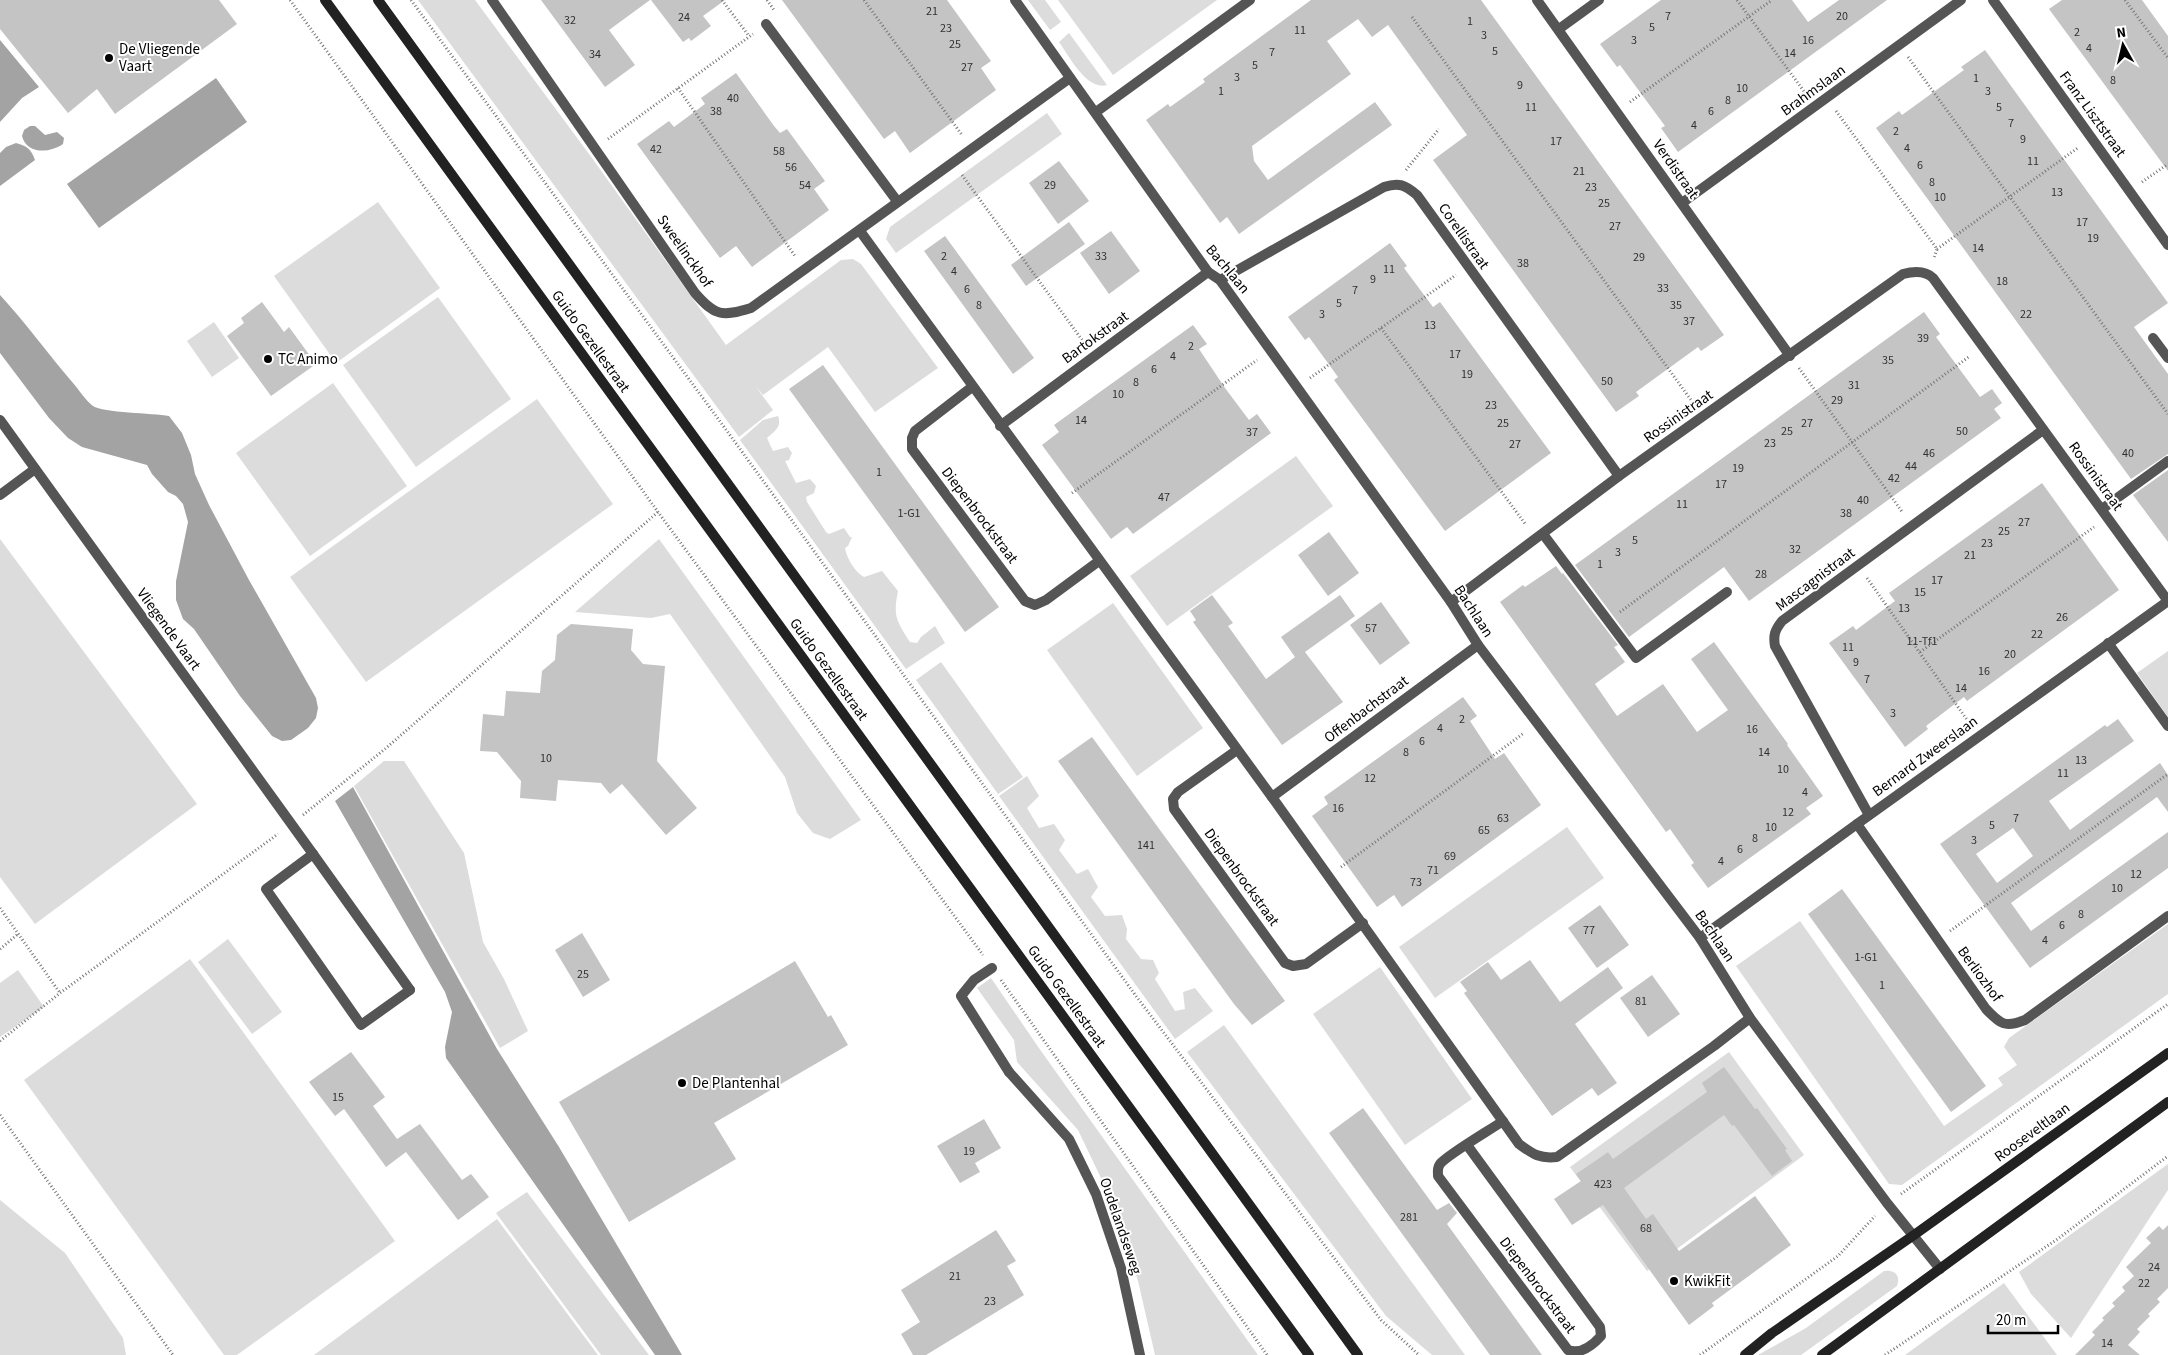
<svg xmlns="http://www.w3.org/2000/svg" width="2168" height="1355" font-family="'Source Sans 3',sans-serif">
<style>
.green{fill:#dcdcdc}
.water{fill:#a3a3a3}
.building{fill:#c4c4c4;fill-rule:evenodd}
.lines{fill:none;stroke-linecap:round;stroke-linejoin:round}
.path{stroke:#777;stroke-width:3;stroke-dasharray:1 2.5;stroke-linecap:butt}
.service{stroke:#555;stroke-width:10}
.minor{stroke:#555;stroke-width:10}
.secondary{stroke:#222;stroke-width:10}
.poi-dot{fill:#000;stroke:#fff;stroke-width:2}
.labels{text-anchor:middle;stroke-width:4;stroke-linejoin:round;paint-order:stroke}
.number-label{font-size:12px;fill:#313131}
.poi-label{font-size:15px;fill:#000;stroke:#fff;text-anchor:start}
.street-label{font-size:15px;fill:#000;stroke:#fff}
</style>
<rect width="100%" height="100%" fill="#fff"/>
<g class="green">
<path d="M418,0H475L592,158L726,345L841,260L853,259L861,264L938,368L875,412L828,347L763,395L756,387L773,410L739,437Z"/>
<path d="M1028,0H1045L1061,22L1050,30Z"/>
<path d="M1058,0H1217L1113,75Z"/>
<path d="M1069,33L1107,85C1087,91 1069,56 1059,42Z"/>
<path d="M1047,113L1062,134L896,253L886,239L890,227Z"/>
<path d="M378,202L440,288L336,363L274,276Z"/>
<path d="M438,297L511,399L416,467L343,365Z"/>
<path d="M214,322L239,358L212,377L187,341Z"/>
<path d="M333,383L407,486L310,556L236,453Z"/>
<path d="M537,399L613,504L366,682L290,577Z"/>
<path d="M778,416C782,427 775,431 767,438L773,451L788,447L792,453L789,460L785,461L796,483L810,479L816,486L814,493L806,497L807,502L826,532L829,534L844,528L850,537H852L848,546L845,548C847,559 855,572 864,577L882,571L898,591C893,616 896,620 910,642L917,643L921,637L935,626L945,643L906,669L740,440L763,420Z"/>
<path d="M1296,456L1333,506L1167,626L1130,576Z"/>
<path d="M0,539L197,804L35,924L0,877Z"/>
<path d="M659,539L861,820L830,839L813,833L797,813L785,777L670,614L651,618L575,612Z"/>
<path d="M1113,603L1203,728L1137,776L1047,650Z"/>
<path d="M2168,651V717L2137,673Z"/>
<path d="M941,662L1023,777L998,794L916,680Z"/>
<path d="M384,761H404L464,853L483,942L504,979L528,1031L500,1048L354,786Z"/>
<path d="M1027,776L1039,796L1027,808L1039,828L1054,824L1065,840L1059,850L1077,874L1088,869L1098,887L1091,897L1105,916L1122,915L1127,929L1126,939L1141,959L1153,960L1159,973L1155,979L1175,1011L1185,1009L1183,992L1195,988L1213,1011L1175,1039L999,796Z"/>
<path d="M1567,827L1604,878L1435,998L1399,947Z"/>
<path d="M1800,921L1944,1126L2003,1085L1998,1078L2017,1065L2004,1047L2009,1038L2168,924V994L1902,1185L1889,1184L1736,966Z"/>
<path d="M228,939L282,1012L252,1034L198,962Z"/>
<path d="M190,959L395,1241L237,1355H224L24,1080Z"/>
<path d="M1380,967L1472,1099L1405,1145L1313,1014Z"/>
<path d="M18,970L44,1007L0,1037V983Z"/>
<path d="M991,978L1041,1051L1258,1355H1155L1138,1281L1111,1199L1078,1130L1017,1062L1014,1040L977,988Z"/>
<path d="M1224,1025L1465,1355H1432L1386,1316L1187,1052Z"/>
<path d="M1729,1052L1804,1155L1647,1271L1570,1167Z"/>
<path d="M2168,1164V1190L2071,1338L2031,1294L2019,1272Z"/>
<path d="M527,1192L649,1355H601L496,1213Z"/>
<path d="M0,1200L65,1253L123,1338L126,1355H0Z"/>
<path d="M497,1219L598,1355H314Z"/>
<path d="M1884,1271C1895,1269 1901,1276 1897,1286L1801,1355H1758L1806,1328Z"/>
<path d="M2004,1283L2057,1355H1905Z"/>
</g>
<g class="water">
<path d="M0,40L39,87L22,98L0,122Z"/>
<path d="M216,78L247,122L99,228L67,184Z"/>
<path d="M30,126H35L45,135L57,132L64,138L63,144C50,153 27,155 22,136L24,130Z"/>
<path d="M16,143C27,146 31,149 35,160L0,186V153L6,147Z"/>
<path d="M0,295C26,323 48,354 73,383C79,390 86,401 93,406C103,413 153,413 169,416L182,433L191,455L195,474L209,505L249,580L316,698L318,708L316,718L308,728L291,740L282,741L272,736L240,696L194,629L183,619L176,600V581L188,522L183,504L176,496L168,492L152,474L147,465L82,447L68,438L49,418L0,353Z"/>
<path d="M353,787L497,1049L559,1147L682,1355H655L446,1058L445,1047L452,1012L445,992L335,801Z"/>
</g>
<g class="building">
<path d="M0,0H219L237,24L115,114L97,89L68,113L0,29Z"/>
<path d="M541,0H650L609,30L635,65L605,87Z"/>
<path d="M651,0H725L703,16L711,26L691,41L689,38L683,42Z"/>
<path d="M782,0H947L991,61L981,68L996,90L910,153L895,131L884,139Z"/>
<path d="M1311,0H1481L1724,335L1701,351L1698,347L1636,392L1639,396L1616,412L1433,160L1467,135L1388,25L1372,37L1358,19L1327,41L1351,74L1252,146L1254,161L1268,180L1375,102L1392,125L1239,234L1227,217L1220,223L1146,120L1168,104L1170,107L1205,82L1203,79Z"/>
<path d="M1661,0H1792L1808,22L1839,0H1887L1678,152L1661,128L1665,126L1620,65L1617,67L1600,44Z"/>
<path d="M2062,0H2142L2168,36V171L2049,9Z"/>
<path d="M1985,50L2168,303L2134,327L2168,374V454L2131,479L1876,128L1899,111L1902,115L1964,70L1961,67Z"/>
<path d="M736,73L774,126L780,133L787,129L825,181L814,189L829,210L752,267L736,246L720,258L637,144L669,121L674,127L705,104L701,98Z"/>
<path d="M1059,161L1089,201L1058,224L1029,183Z"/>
<path d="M1069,222L1085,244L1026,286L1011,265Z"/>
<path d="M1111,231L1140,271L1109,294L1080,253Z"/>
<path d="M945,236L1034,358L1013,374L924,251Z"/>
<path d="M1390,243L1407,266L1404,268L1433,307L1440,302L1551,453L1445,531L1334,380L1338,377L1309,337L1305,340L1288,317Z"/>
<path d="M262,302L284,332L289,327L316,364L271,396L227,336L244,323L241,318Z"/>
<path d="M1924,312L1940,334L1936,337L1980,397L1992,389L2002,403L1994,409L2001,418L1749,601L1724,567L1629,637L1575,565Z"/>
<path d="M1193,325L1207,344L1199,349L1225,388L1249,420L1257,414L1271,433L1133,534L1127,527L1111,539L1042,445L1059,432L1054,425Z"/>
<path d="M823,365L999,607L965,632L789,389Z"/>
<path d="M2168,470V542L2133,495Z"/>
<path d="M2042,483L2119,590L1967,701L1964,697L1926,726L1928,729L1905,747L1829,643L1853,626L1856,630L1895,601L1889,593Z"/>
<path d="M1329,532L1359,573L1328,596L1298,555Z"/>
<path d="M1556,566L1562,574L1563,573L1618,645L1614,647L1625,662L1595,684L1617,716L1663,684L1697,732L1728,710L1691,659L1714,642L1788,744L1787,745L1823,796L1806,808L1811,814L1708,888L1691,865L1694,863L1670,829L1666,832L1500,602L1523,585L1525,587Z"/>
<path d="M1212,595L1233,623L1228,626L1266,679L1295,657L1281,637L1340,595L1355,616L1305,652L1343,702L1282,745L1193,622L1196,620L1190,611Z"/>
<path d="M1381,602L1410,643L1380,665L1350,625Z"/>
<path d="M571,624L633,629L631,650L643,664L665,666L657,761L697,808L666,835L622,784L610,794L601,783L558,780L556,801L520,798L521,781L497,752L480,751L483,714L504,716L506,691L540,693L542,671L555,660L557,635Z"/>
<path d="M1463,697L1477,716L1470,721L1495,759L1504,753L1541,805L1402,907L1394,895L1377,907L1312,816L1328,804L1324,797Z"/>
<path d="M2118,719L2134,741L2049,801L2070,830L2160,763L2168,775V812L2157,797L2011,903L2031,931L2168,832V868L2030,968L1940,844L2105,725L2107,727ZM2013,828L2033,856L1997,883L1976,854Z"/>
<path d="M1092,737L1285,1001L1252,1025L1234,1004L1058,761Z"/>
<path d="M1842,889L1986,1086L1951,1112L1808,914Z"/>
<path d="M1600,905L1629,945L1597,968L1568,928Z"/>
<path d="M582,933L610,980L583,997L555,950Z"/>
<path d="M1530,960L1560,1002L1608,967L1623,988L1575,1024L1617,1083L1598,1096L1592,1088L1552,1116L1464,993L1467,991L1460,982L1488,962L1501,980Z"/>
<path d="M795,961L828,1017L831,1015L848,1045L714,1123L736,1159L629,1222L559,1102Z"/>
<path d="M1652,975L1680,1014L1648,1037L1620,998Z"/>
<path d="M351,1052L385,1097L373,1106L397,1139L420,1124L462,1180L471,1174L489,1197L458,1220L406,1152L386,1167L344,1109L335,1116L309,1082Z"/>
<path d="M1724,1067L1755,1109L1757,1108L1787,1149L1785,1150L1792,1161L1772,1176L1734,1125L1732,1126L1724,1115L1624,1188L1646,1219L1653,1214L1679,1251L1755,1196L1791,1245L1712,1303L1714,1306L1689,1325L1603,1205L1572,1225L1554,1199L1581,1181L1576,1174L1601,1157L1608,1152L1613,1159L1707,1092L1702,1083Z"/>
<path d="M1363,1108L1437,1210L1449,1203L1457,1213L1447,1224L1542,1355H1490L1329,1133Z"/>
<path d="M984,1119L1001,1148L975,1163L980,1172L960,1183L937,1146Z"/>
<path d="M2168,1225V1288L2157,1299L2160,1302L2148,1314L2150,1316L2137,1329L2140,1332L2128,1345L2140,1355H2075L2095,1335L2092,1332L2104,1320L2102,1318L2115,1306L2112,1303L2125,1291L2122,1287L2134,1276L2126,1267L2151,1243L2146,1238L2159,1226L2163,1230Z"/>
<path d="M996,1230L1016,1261L1007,1266L1024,1295L926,1355H913L901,1334L920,1322L901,1290Z"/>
</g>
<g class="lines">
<g class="path">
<path d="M290,0L658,512L983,955"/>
<path d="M411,0L727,431L1136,996L1381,1320L1419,1355"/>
<path d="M722,0L749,36"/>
<path d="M767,0L774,10"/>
<path d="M864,0L962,135"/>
<path d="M1737,0L1806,94"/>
<path d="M2125,0L2168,58"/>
<path d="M1412,17L1694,404"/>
<path d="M1908,57L2168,414"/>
<path d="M678,88L795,256"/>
<path d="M1630,102L1772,0"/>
<path d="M1836,111L1937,249L1934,258"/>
<path d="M608,139L753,34"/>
<path d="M1406,170L1439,129"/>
<path d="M962,175L1085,344"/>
<path d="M2142,182L2168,164"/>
<path d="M1937,249L2079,147"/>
<path d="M1381,328L1526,525"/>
<path d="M1799,368L1903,513"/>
<path d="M1310,378L1456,275"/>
<path d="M1072,493L1257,360"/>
<path d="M1867,578L1970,724"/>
<path d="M1620,612L1970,356"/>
<path d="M1920,652L2094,527"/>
<path d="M303,815L385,749L658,512"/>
<path d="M1341,867L1524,733"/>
<path d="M0,908L60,993"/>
<path d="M1950,931L2168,774"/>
<path d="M0,949L18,934"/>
<path d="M1001,980L1267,1355"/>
<path d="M0,1041L60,993L278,834"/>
<path d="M0,1115L173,1355"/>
<path d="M1901,1194L2168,1004"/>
<path d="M1700,1355L1838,1256L1875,1216"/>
<path d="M1885,1355L2059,1238L2168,1156"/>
</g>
<g class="service">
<path d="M2153,338L2168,358"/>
<path d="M972,387L915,431L912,438V449L1025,601L1035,605L1046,600L1099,561"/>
<path d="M0,495L35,469"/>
<path d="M2102,509L2168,461"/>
<path d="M1543,534L1636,658L1727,592"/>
<path d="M1237,750L1178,792L1173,799L1174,809L1285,963L1293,966L1306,964L1363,923"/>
<path d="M313,854L410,990"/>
<path d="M992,968L974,980L961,996L1009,1072"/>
<path d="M1467,1145L1600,1327L1601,1336C1592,1346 1581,1355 1568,1350L1438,1176C1438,1171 1437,1168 1440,1164C1447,1155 1490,1130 1503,1121"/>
</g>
<g class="minor">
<path d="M492,0L695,293C715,316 722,317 751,308L1070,78"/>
<path d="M1015,0L1208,272L1220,280L1451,602L1478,645L1700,938L1750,1018L1887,1203L1940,1269"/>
<path d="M1537,0L1790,356"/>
<path d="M1993,0L2168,245"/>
<path d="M766,24L897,201"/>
<path d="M1559,29L1599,0"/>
<path d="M1096,112L1250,0"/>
<path d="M1682,203L1961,0"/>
<path d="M860,231L1272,797L1519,1144C1533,1154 1539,1159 1557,1157L1714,1046L1750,1018"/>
<path d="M1220,280L1384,187C1399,182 1405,185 1417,195L1619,476"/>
<path d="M0,420L313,854L266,889L361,1025L410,990"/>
<path d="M1000,426L1208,272"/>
<path d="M1451,602L1619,476L1903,274C1914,271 1925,270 1933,278L2168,601"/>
<path d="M2108,643L2168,726"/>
<path d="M1272,797L1478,645"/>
<path d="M1869,815L1775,646C1773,635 1775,630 1782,621L2043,430"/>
<path d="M1857,824L1986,1009C2000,1024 2005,1028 2025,1020L2168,916"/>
<path d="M1700,938L1857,824L2168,601"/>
<path d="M1009,1072L1069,1139L1096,1194L1121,1268L1140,1355"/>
</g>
<g class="secondary">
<path d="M325,0L1309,1355"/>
<path d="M378,0L1358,1355"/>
<path d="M1745,1355L1772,1333L1914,1235L2168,1053"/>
<path d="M1822,1355L2168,1102"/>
</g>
</g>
<g class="poi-dot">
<circle cx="109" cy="58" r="5"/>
<circle cx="268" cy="359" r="5"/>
<circle cx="682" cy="1083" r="5"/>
<circle cx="1674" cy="1281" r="5"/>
</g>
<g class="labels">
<g class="number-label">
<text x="932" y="15">21</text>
<text x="1668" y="20">7</text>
<text x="1842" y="20">20</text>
<text x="684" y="21">24</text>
<text x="570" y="24">32</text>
<text x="1470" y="25">1</text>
<text x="1652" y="31">5</text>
<text x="946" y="32">23</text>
<text x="1300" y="34">11</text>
<text x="2077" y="36">2</text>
<text x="1484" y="39">3</text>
<text x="1634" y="44">3</text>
<text x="1808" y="44">16</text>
<text x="955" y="48">25</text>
<text x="2089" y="52">4</text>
<text x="1495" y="55">5</text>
<text x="1272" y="56">7</text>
<text x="1790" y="57">14</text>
<text x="595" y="58">34</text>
<text x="1255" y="69">5</text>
<text x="967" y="71">27</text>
<text x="1237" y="81">3</text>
<text x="1976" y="82">1</text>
<text x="2113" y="84">8</text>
<text x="1520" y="89">9</text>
<text x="1742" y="92">10</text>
<text x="1221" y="95">1</text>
<text x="1988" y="95">3</text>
<text x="733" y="102">40</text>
<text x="1728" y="104">8</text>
<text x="1531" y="111">11</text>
<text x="1999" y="111">5</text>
<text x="716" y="115">38</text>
<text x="1711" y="115">6</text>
<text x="2011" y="127">7</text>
<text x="1694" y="129">4</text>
<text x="1896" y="135">2</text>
<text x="2023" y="143">9</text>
<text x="1556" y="145">17</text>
<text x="1907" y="152">4</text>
<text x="656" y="153">42</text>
<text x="779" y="155">58</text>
<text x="2033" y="165">11</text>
<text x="1920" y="169">6</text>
<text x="791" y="171">56</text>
<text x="1579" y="175">21</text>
<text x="1932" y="186">8</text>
<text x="805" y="189">54</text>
<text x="1050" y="189">29</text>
<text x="1591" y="191">23</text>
<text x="2057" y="196">13</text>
<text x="1940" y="201">10</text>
<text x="1604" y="207">25</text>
<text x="2082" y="226">17</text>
<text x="1615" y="230">27</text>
<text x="2093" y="242">19</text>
<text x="1978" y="252">14</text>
<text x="944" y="260">2</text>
<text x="1101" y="260">33</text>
<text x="1639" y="261">29</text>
<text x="1523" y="267">38</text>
<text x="1389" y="273">11</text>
<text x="954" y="275">4</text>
<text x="1373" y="283">9</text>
<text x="2002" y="285">18</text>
<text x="1663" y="292">33</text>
<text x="967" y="293">6</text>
<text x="1355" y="294">7</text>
<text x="1339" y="307">5</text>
<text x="979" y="309">8</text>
<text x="1676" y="309">35</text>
<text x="1322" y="318">3</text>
<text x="2026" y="318">22</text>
<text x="1689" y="325">37</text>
<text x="1430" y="329">13</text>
<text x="1923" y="342">39</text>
<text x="1191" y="350">2</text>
<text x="1455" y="358">17</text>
<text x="1173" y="360">4</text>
<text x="1888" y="364">35</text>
<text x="1154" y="373">6</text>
<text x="1467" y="378">19</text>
<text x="1607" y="385">50</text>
<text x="1136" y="386">8</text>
<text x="1854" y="389">31</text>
<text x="1118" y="398">10</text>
<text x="1837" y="404">29</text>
<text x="1491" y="409">23</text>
<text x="1081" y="424">14</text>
<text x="1503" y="427">25</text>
<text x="1807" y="427">27</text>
<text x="1787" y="435">25</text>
<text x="1962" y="435">50</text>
<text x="1252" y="436">37</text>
<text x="1770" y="447">23</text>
<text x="1515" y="448">27</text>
<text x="1929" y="457">46</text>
<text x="2128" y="457">40</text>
<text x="1911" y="470">44</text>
<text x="1738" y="472">19</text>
<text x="879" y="476">1</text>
<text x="1894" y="482">42</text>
<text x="1721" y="488">17</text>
<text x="1164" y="501">47</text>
<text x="1863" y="504">40</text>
<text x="1682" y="508">11</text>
<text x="909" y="517">1-G1</text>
<text x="1846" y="517">38</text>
<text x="2024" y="526">27</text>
<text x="2004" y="535">25</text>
<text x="1635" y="544">5</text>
<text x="1987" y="547">23</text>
<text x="1795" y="553">32</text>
<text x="1618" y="556">3</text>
<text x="1970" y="559">21</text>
<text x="1600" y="568">1</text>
<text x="1761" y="578">28</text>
<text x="1937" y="584">17</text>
<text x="1920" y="596">15</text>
<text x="1904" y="612">13</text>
<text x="2062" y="621">26</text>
<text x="1371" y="632">57</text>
<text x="2037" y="638">22</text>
<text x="1922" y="645">11-Tf1</text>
<text x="1848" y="651">11</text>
<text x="2010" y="658">20</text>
<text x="1856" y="666">9</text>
<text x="1984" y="675">16</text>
<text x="1867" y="683">7</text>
<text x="1961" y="692">14</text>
<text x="1893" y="717">3</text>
<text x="1462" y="723">2</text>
<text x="1440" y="732">4</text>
<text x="1752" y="733">16</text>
<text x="1422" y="745">6</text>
<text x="1406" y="756">8</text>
<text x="1764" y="756">14</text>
<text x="546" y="762">10</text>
<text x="2081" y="764">13</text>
<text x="1783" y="773">10</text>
<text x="2063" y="777">11</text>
<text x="1370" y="782">12</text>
<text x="1805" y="796">4</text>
<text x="1338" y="812">16</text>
<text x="1788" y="816">12</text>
<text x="1503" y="822">63</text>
<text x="2016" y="822">7</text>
<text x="1992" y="829">5</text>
<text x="1771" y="831">10</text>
<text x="1484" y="834">65</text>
<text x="1755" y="842">8</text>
<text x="1974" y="844">3</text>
<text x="1146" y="849">141</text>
<text x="1740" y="853">6</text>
<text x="1450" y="860">69</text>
<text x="1721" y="865">4</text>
<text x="1433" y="874">71</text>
<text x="2136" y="878">12</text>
<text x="1416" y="886">73</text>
<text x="2117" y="892">10</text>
<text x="2081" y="918">8</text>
<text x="2062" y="929">6</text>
<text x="1589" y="934">77</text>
<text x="2045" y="944">4</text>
<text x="1866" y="961">1-G1</text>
<text x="583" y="978">25</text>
<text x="1882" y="989">1</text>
<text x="1641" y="1005">81</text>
<text x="338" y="1101">15</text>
<text x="969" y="1155">19</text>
<text x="1603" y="1188">423</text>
<text x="1409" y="1221">281</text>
<text x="1646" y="1232">68</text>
<text x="2154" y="1271">24</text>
<text x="955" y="1280">21</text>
<text x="2144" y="1287">22</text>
<text x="990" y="1305">23</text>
<text x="2107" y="1347">14</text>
</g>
<g class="poi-label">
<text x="119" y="54">De Vliegende<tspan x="119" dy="17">Vaart</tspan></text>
<text x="278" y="364">TC Animo</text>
<text x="692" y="1088">De Plantenhal</text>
<text x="1684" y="1286">KwikFit</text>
</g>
<g class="street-label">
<text transform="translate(1813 90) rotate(-36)" y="5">Brahmslaan</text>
<text transform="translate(2093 114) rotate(54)" y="5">Franz Lisztstraat</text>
<text transform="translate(1676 169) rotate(55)" y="5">Verdistraat</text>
<text transform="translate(1464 236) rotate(55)" y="5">Corellistraat</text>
<text transform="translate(685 251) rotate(55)" y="5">Sweelinckhof</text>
<text transform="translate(1228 269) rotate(50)" y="5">Bachlaan</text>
<text transform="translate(1095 337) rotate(-36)" y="5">Bartokstraat</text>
<text transform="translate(591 341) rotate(54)" y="5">Guido Gezellestraat</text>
<text transform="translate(1678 416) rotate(-35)" y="5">Rossinistraat</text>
<text transform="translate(2096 476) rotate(54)" y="5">Rossinistraat</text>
<text transform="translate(980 515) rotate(53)" y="5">Diepenbrockstraat</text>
<text transform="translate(1815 579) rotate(-37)" y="5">Mascagnistraat</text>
<text transform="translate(1474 611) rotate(57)" y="5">Bachlaan</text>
<text transform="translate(169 629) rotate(54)" y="5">Vliegende Vaart</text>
<text transform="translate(829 669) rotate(54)" y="5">Guido Gezellestraat</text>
<text transform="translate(1366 709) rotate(-37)" y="5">Offenbachstraat</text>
<text transform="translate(1925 756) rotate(-36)" y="5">Bernard Zweerslaan</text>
<text transform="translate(1242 877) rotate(54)" y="5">Diepenbrockstraat</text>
<text transform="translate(1715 936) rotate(56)" y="5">Bachlaan</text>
<text transform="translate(1980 974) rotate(54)" y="5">Berliozhof</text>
<text transform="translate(1067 996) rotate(54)" y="5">Guido Gezellestraat</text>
<text transform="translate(2032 1132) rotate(-36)" y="5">Rooseveltlaan</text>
<text transform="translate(1121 1226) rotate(71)" y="5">Oudelandseweg</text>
<text transform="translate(1538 1285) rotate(53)" y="5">Diepenbrockstraat</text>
</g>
</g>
<g transform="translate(2123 45) rotate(352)" stroke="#ffffff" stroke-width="4" paint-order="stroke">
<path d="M0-4L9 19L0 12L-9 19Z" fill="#000000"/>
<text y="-8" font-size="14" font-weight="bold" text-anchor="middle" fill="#000000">N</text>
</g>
<path d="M1988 1325v8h70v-8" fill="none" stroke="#000000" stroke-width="2.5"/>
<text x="1996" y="1325" font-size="15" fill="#000000" stroke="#ffffff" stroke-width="4" paint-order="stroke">20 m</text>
</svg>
